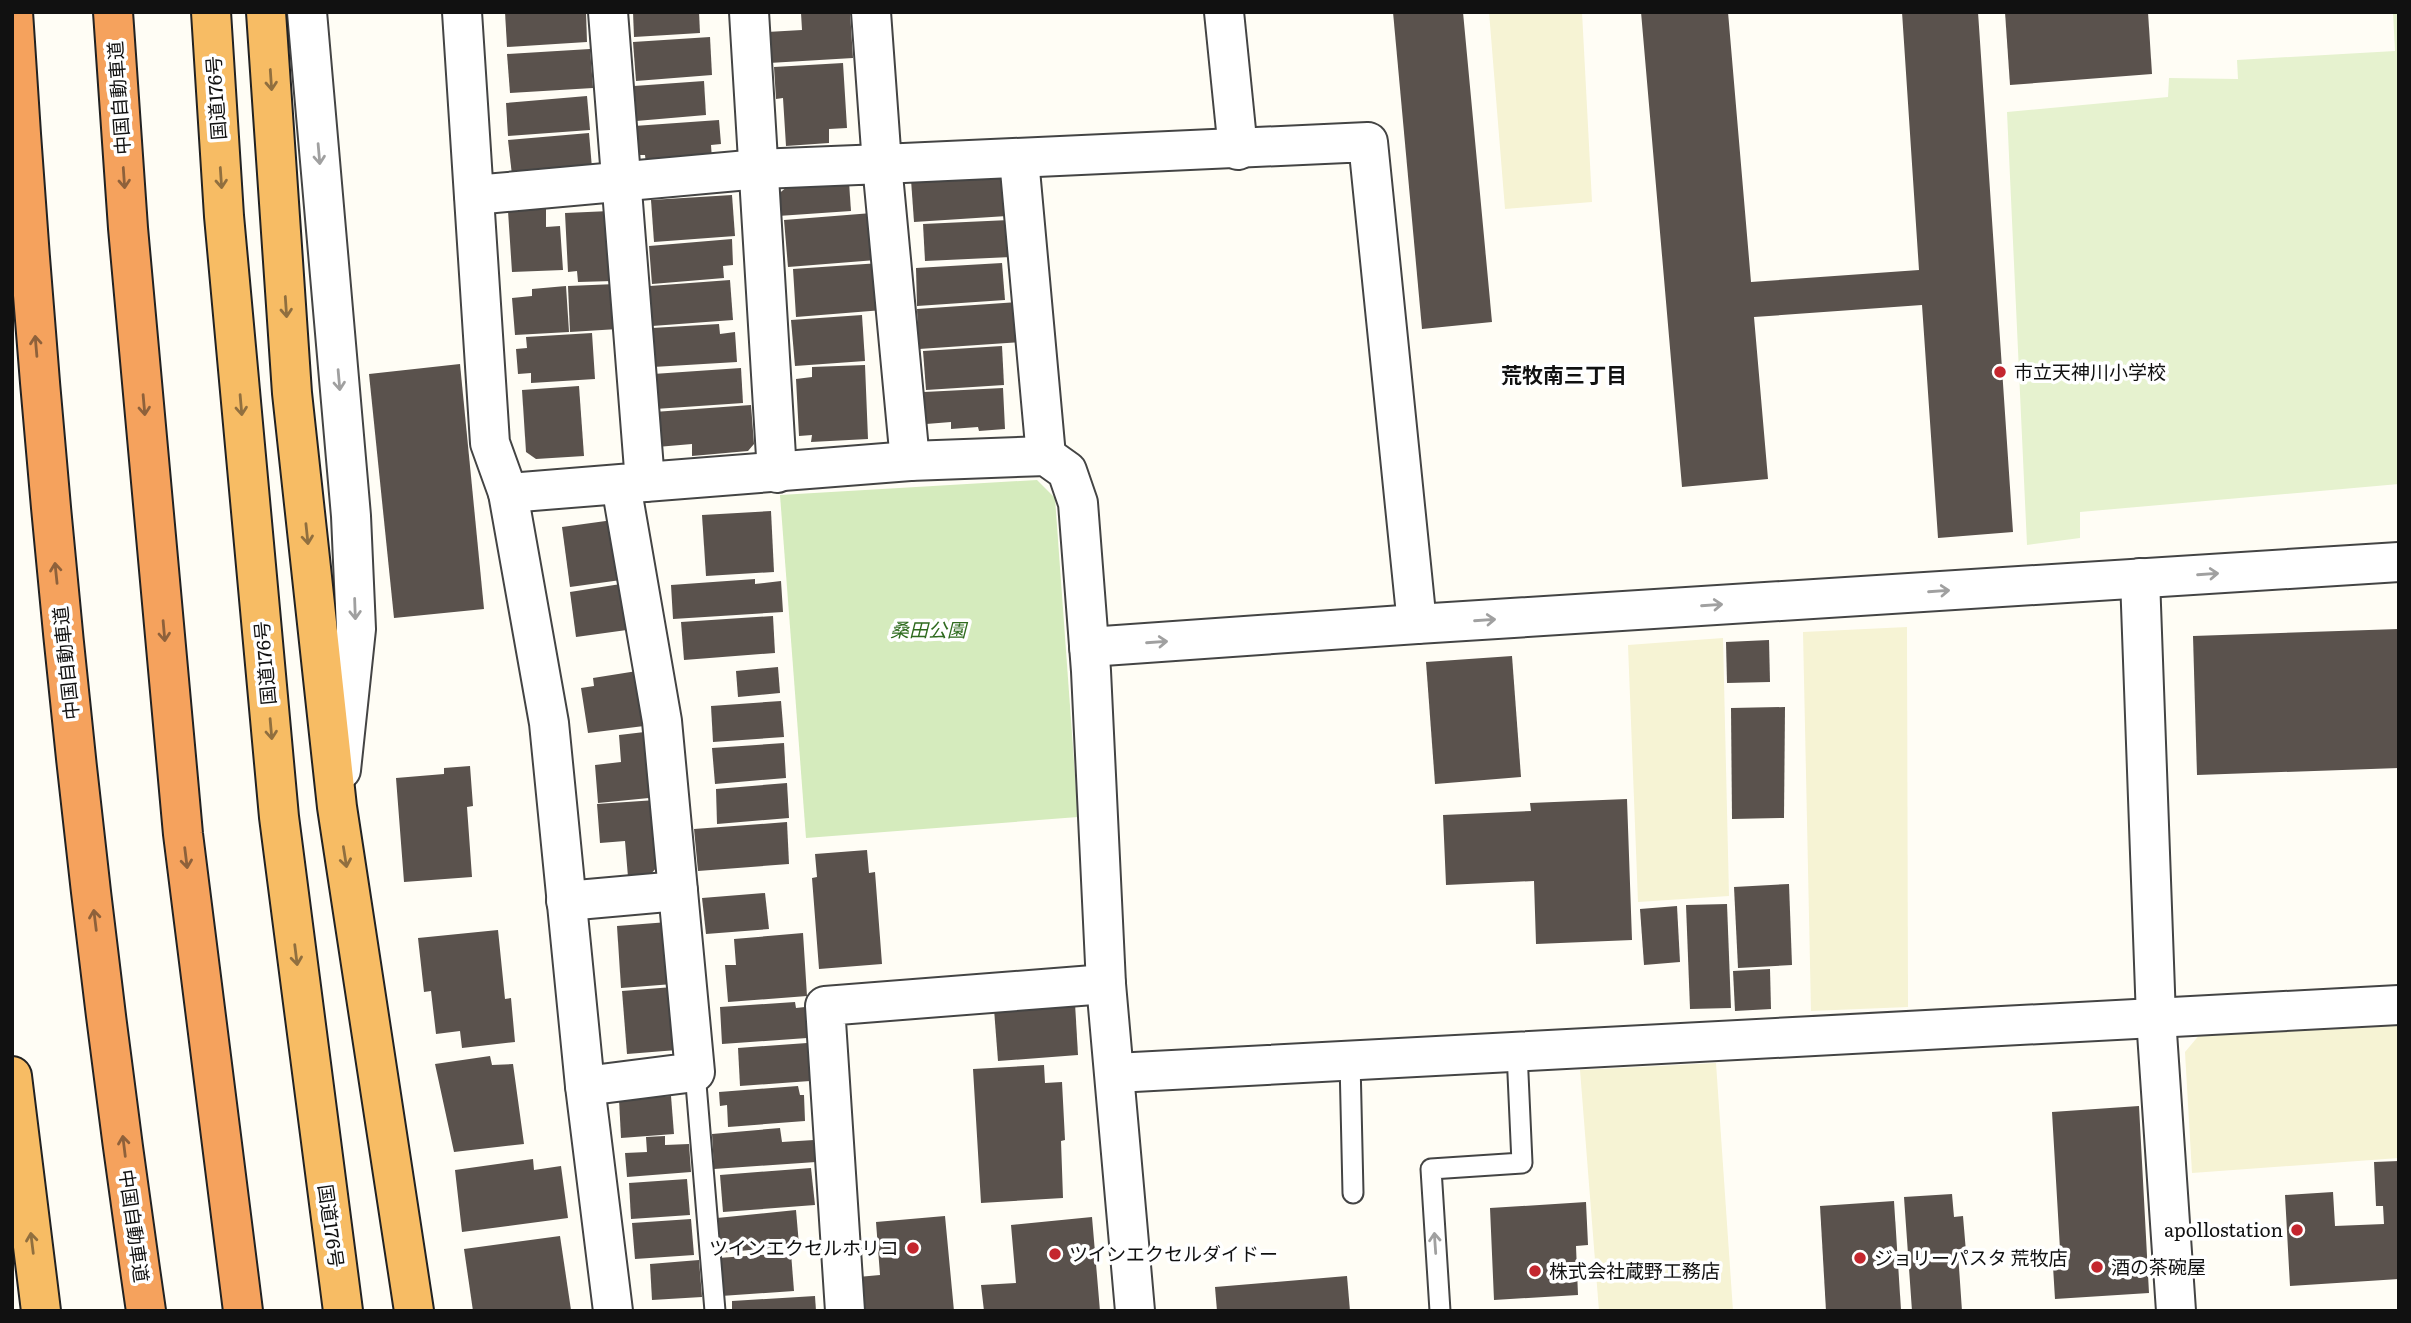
<svg xmlns="http://www.w3.org/2000/svg" width="2411" height="1323" font-family="Literata,'Noto Sans JP',serif">
<style>
.farmland{fill:#f6f3d4}
.green{fill:#d5ebbd}
.pitch{fill:#e6f2cf}
.building{fill:#5a524d}
.lines{fill:none;stroke-linecap:round;stroke-linejoin:round}
.service-casing{stroke:#444;stroke-width:23}
.minor-casing{stroke:#444;stroke-width:42}
.trunk-casing{stroke:#222;stroke-width:42}
.motorway-casing{stroke:#222;stroke-width:42}
.service{stroke:#fff;stroke-width:19}
.minor{stroke:#fff;stroke-width:38}
.trunk{stroke:#f7bc64;stroke-width:38}
.motorway{stroke:#f5a25d;stroke-width:38}
.oneway{stroke:#906f3f}
.oneway2{stroke:#a0a0a0}
.oneway3{stroke:#8e613b}
.poi-dot{fill:#c4262e;stroke:#fff;stroke-width:2.5}
.labels{text-anchor:middle;stroke-width:7;stroke-linejoin:round;paint-order:stroke}
.street-label{font-size:19px;fill:#111;stroke:#fff}
.poi-label{font-size:19px;fill:#111;stroke:#fff;text-anchor:start}
.park-label{font-size:19px;font-style:italic;fill:#2f6b1f;stroke:#fff}
.neighbourhood-label{font-size:21px;font-weight:bold;fill:#111;stroke:#fff}
</style>
<rect width="100%" height="100%" fill="#fffdf5"/>
<g class="farmland">
<path d="M1489,12H1582L1592,202L1505,209Z"/>
<path d="M1907,627L1908,1007L1811,1011L1803,632Z"/>
<path d="M1723,638L1729,896L1638,902L1628,645Z"/>
<path d="M2399,1025V1158L2192,1173L2185,1052L2201,1033Z"/>
<path d="M1716,1063L1733,1311H1599L1580,1070Z"/>
</g>
<path class="green" d="M1037,480L1055,498L1078,817L806,838L780,495Z"/>
<path class="pitch" d="M2393,12H2399V484L2080,512V538L2027,545L2007,112L2168,97L2169,78L2238,79L2237,60L2395,51Z"/>
<g class="building">
<path d="M505,12H586L587,42L507,47Z"/>
<path d="M633,12H699L700,33L634,37Z"/>
<path d="M811,12H850L853,58L769,63L767,32L802,30L801,13Z"/>
<path d="M1393,12H1463L1492,322L1422,329Z"/>
<path d="M1641,12H1728L1751,282L1919,270L1902,12H1978L2013,532L1938,538L1922,305L1754,317L1768,479L1682,487Z"/>
<path d="M2005,12H2148L2152,74L2010,85Z"/>
<path d="M710,37L712,75L636,81L633,42Z"/>
<path d="M590,49L593,88L510,93L507,54Z"/>
<path d="M843,63L847,128L829,129V143L786,146L783,98L776,99L774,67Z"/>
<path d="M704,81L706,115L636,121L634,86Z"/>
<path d="M587,96L590,130L508,136L506,103Z"/>
<path d="M719,120L721,144L711,145L712,159L646,164L645,155H636L634,126Z"/>
<path d="M589,133L592,168L512,175L508,140Z"/>
<path d="M1004,173L1007,216L914,222L911,180Z"/>
<path d="M849,182L851,211L778,216L776,196L788,186Z"/>
<path d="M732,195L735,236L654,242L651,200Z"/>
<path d="M546,209V227L560,226L563,270L512,272L508,211Z"/>
<path d="M610,211L613,281L578,282L577,271L568,272L565,213Z"/>
<path d="M872,213L876,260L788,267L784,220Z"/>
<path d="M1009,220L1011,257L925,261L923,224Z"/>
<path d="M732,239L733,265L723,266L724,278L652,284L649,246Z"/>
<path d="M880,263L883,310L796,317L793,269Z"/>
<path d="M1002,263L1005,300L917,306L916,268Z"/>
<path d="M730,280L733,320L652,326L650,286Z"/>
<path d="M616,284L618,329L570,332L568,286Z"/>
<path d="M566,286L569,332L515,335L512,298L532,296V289Z"/>
<path d="M1018,302L1020,342L919,349L917,309Z"/>
<path d="M862,315L865,361L795,366L791,320Z"/>
<path d="M719,324L720,334L735,332L737,362L653,367L652,328Z"/>
<path d="M592,333L595,379L531,383V373L518,374L516,349L527,348L526,337Z"/>
<path d="M1002,346L1004,385L926,390L923,351Z"/>
<path d="M460,364L484,609L394,618L369,374Z"/>
<path d="M865,365L868,439L811,442L812,435L799,436L796,379L812,377V367Z"/>
<path d="M741,368L743,403L655,409L653,374Z"/>
<path d="M579,386L584,456L536,459L526,452L522,390Z"/>
<path d="M1003,388L1005,429L979,431L978,427L951,429V422L926,424L924,392Z"/>
<path d="M751,405L754,444L748,451L692,456V444L657,447L654,412Z"/>
<path d="M771,511L774,572L706,576L702,515Z"/>
<path d="M613,520L621,580L570,587L562,527Z"/>
<path d="M755,579V584L781,581L783,612L673,619L671,585Z"/>
<path d="M627,583L634,629L576,637L570,592Z"/>
<path d="M773,616L775,653L684,660L681,622Z"/>
<path d="M2399,629V768L2197,775L2193,636Z"/>
<path d="M1769,640L1770,682L1727,683L1726,642Z"/>
<path d="M1512,656L1521,777L1435,784L1426,662Z"/>
<path d="M778,667L780,693L738,697L736,671Z"/>
<path d="M637,671L644,726L588,733L581,688L594,686L593,678Z"/>
<path d="M781,701L784,737L713,742L711,706Z"/>
<path d="M1785,707L1784,818L1732,819L1731,708Z"/>
<path d="M653,731L659,797L598,803L595,765L621,762L619,735Z"/>
<path d="M784,743L786,778L715,784L712,748Z"/>
<path d="M470,766L473,806L467,807L472,877L404,882L396,778L444,774V768Z"/>
<path d="M787,783L789,818L717,824L716,789Z"/>
<path d="M1627,799L1632,940L1536,944L1534,881L1446,885L1443,815L1531,811L1530,803Z"/>
<path d="M656,800L662,861L651,874L628,877L625,841L600,843L597,804Z"/>
<path d="M787,822L789,864L698,871L694,829Z"/>
<path d="M867,850L869,873L875,872L882,964L819,969L812,878L817,877L815,854Z"/>
<path d="M1789,884L1792,965L1738,968L1734,887Z"/>
<path d="M765,893L769,929L706,934L702,898Z"/>
<path d="M1727,904L1731,1008L1690,1009L1686,905Z"/>
<path d="M1677,906L1680,962L1644,965L1640,909Z"/>
<path d="M668,922L673,984L621,988L617,926Z"/>
<path d="M498,930L505,999L511,998L515,1042L462,1048L460,1031L436,1034L431,991L424,992L418,938Z"/>
<path d="M803,933L807,996L728,1002L725,965H736L734,939Z"/>
<path d="M1770,969L1771,1009L1735,1011L1733,971Z"/>
<path d="M673,987L677,1050L627,1054L622,991Z"/>
<path d="M795,1002L796,1008L805,1007L807,1038L722,1044L720,1007Z"/>
<path d="M1075,1003L1078,1055L998,1061L994,1009Z"/>
<path d="M807,1043L810,1081L740,1086L738,1048Z"/>
<path d="M490,1056L492,1065L513,1064L524,1144L454,1152L435,1064Z"/>
<path d="M1044,1065L1045,1083L1062,1082L1065,1140L1061,1141L1063,1198L981,1203L973,1069Z"/>
<path d="M798,1086L800,1095H804L805,1121L728,1127L727,1105L720,1106L719,1092Z"/>
<path d="M671,1096L674,1134L621,1138L619,1099Z"/>
<path d="M2139,1106L2149,1293L2055,1299L2052,1250L2060,1249L2052,1112Z"/>
<path d="M780,1128L782,1142L814,1140L816,1162L714,1169L712,1134Z"/>
<path d="M665,1136V1145L689,1144L691,1172L627,1177L625,1153L647,1152L646,1137Z"/>
<path d="M533,1159L534,1170L561,1166L568,1218L462,1232L455,1170Z"/>
<path d="M2399,1161V1279L2290,1286L2285,1195L2333,1192L2335,1226L2384,1224L2383,1206H2376L2374,1162Z"/>
<path d="M811,1168L815,1205L723,1212L720,1175Z"/>
<path d="M687,1179L690,1215L631,1219L629,1183Z"/>
<path d="M1952,1194L1954,1217L1963,1216L1966,1252L1958,1253L1962,1311H1912L1904,1197Z"/>
<path d="M1894,1201L1901,1310L1826,1311L1820,1206Z"/>
<path d="M1586,1202L1588,1245L1576,1246L1578,1295L1494,1300L1490,1208Z"/>
<path d="M796,1210L799,1245L721,1253L717,1218Z"/>
<path d="M945,1216L954,1311H861L858,1277L880,1275L876,1222Z"/>
<path d="M1092,1217L1100,1311H984L981,1285L1016,1283L1011,1225Z"/>
<path d="M691,1219L694,1255L635,1259L632,1223Z"/>
<path d="M560,1236L571,1310L473,1311L464,1249Z"/>
<path d="M791,1253L794,1291L721,1296L718,1258Z"/>
<path d="M699,1260L702,1297L652,1300L650,1264Z"/>
<path d="M1347,1276L1350,1311H1217L1215,1287Z"/>
<path d="M815,1296L816,1311H732V1301Z"/>
</g>
<g class="lines">
<g class="service-casing">
<g id="service">
<path d="M1350,1061L1353,1193"/>
<path d="M695,1072L715,1311"/>
<path d="M1440,1311L1431,1169L1522,1163L1517,1052"/>
</g>
</g>
<g class="minor-casing">
<g id="minor">
<path d="M307,12L351,516L356,629L341,770"/>
<path d="M462,12L490,443L508,493L645,482L608,12"/>
<path d="M749,12L777,473"/>
<path d="M871,12L882,164L1368,142L1417,624"/>
<path d="M1224,12L1238,150"/>
<path d="M1019,159L1046,456"/>
<path d="M474,195L759,169L882,164L910,461"/>
<path d="M645,482L910,461L1046,456L1067,471L1078,503L1091,671L1106,984L1135,1311"/>
<path d="M508,493L549,723L585,1086L613,1311"/>
<path d="M2140,578L2156,1018L2176,1311"/>
<path d="M1089,647L1417,624L2399,562"/>
<path d="M566,901L678,891"/>
<path d="M1115,1073L2399,1005"/>
<path d="M585,1086L695,1072L662,721L621,485"/>
<path d="M845,1311L825,1006L1106,984"/>
</g>
</g>
<g class="trunk-casing">
<g id="trunk">
<path d="M211,12L224,216L279,817L343,1311"/>
<path d="M266,12L292,393L337,807L414,1311"/>
<path d="M12,1076L41,1311"/>
</g>
</g>
<g class="motorway-casing">
<g id="motorway">
<path d="M13,12C40,447 83,880 146,1311"/>
<path d="M113,12L128,228L183,834L243,1311"/>
</g>
</g>
<use href="#service" class="service"/>
<use href="#minor" class="minor"/>
<use href="#trunk" class="trunk"/>
<use href="#motorway" class="motorway"/>
</g>
<defs><path id="oneway-shaft" d="M-6 0H5M1.5-3L5.5 0L1.5 3" fill="none" stroke-width="1.6" stroke-linecap="round" stroke-linejoin="round" transform="scale(1.75)"/></defs>
<g class="oneway">
<use href="#oneway-shaft" transform="translate(271 80) rotate(86)"/>
<use href="#oneway-shaft" transform="translate(221 178) rotate(86)"/>
<use href="#oneway-shaft" transform="translate(286 307) rotate(86)"/>
<use href="#oneway-shaft" transform="translate(241 405) rotate(85)"/>
<use href="#oneway-shaft" transform="translate(307 534) rotate(84)"/>
<use href="#oneway-shaft" transform="translate(271 729) rotate(85)"/>
<use href="#oneway-shaft" transform="translate(345 857) rotate(81)"/>
<use href="#oneway-shaft" transform="translate(296 955) rotate(83)"/>
<use href="#oneway-shaft" transform="translate(32 1243) rotate(-97)"/>
</g>
<g class="oneway2">
<use href="#oneway-shaft" transform="translate(319 154) rotate(85)"/>
<use href="#oneway-shaft" transform="translate(339 380) rotate(85)"/>
<use href="#oneway-shaft" transform="translate(2208 574) rotate(-4)"/>
<use href="#oneway-shaft" transform="translate(1939 591) rotate(-4)"/>
<use href="#oneway-shaft" transform="translate(1712 605) rotate(-4)"/>
<use href="#oneway-shaft" transform="translate(355 609) rotate(88)"/>
<use href="#oneway-shaft" transform="translate(1485 620) rotate(-4)"/>
<use href="#oneway-shaft" transform="translate(1157 642) rotate(-4)"/>
<use href="#oneway-shaft" transform="translate(1435 1243) rotate(-94)"/>
</g>
<g class="oneway3">
<use href="#oneway-shaft" transform="translate(124 178) rotate(86)"/>
<use href="#oneway-shaft" transform="translate(36 346) rotate(-95)"/>
<use href="#oneway-shaft" transform="translate(144 405) rotate(85)"/>
<use href="#oneway-shaft" transform="translate(56 573) rotate(-96)"/>
<use href="#oneway-shaft" transform="translate(164 631) rotate(85)"/>
<use href="#oneway-shaft" transform="translate(186 858) rotate(83)"/>
<use href="#oneway-shaft" transform="translate(95 920) rotate(-97)"/>
<use href="#oneway-shaft" transform="translate(124 1146) rotate(-97)"/>
</g>
<g class="poi-dot">
<circle cx="2000" cy="372" r="7"/>
<circle cx="2297" cy="1230" r="7"/>
<circle cx="913" cy="1248" r="7"/>
<circle cx="1055" cy="1254" r="7"/>
<circle cx="1860" cy="1258" r="7"/>
<circle cx="2097" cy="1267" r="7"/>
<circle cx="1535" cy="1271" r="7"/>
</g>
<g class="labels">
<g class="street-label">
<text transform="translate(119 98) rotate(-94)" y="7">中国自動車道</text>
<text transform="translate(216 98) rotate(-94)" y="7">国道176号</text>
<text transform="translate(66 663) rotate(-96)" y="7">中国自動車道</text>
<text transform="translate(265 663) rotate(-95)" y="7">国道176号</text>
<text transform="translate(134 1226) rotate(82)" y="7">中国自動車道</text>
<text transform="translate(331 1226) rotate(82)" y="7">国道176号</text>
</g>
<g class="poi-label">
<text x="2014" y="379">市立天神川小学校</text>
<text x="2283" y="1237" text-anchor="end">apollostation</text>
<text x="899" y="1255" text-anchor="end">ツインエクセルホリコ</text>
<text x="1069" y="1261">ツインエクセルダイドー</text>
<text x="1874" y="1265">ジョリーパスタ 荒牧店</text>
<text x="2111" y="1274">酒の茶碗屋</text>
<text x="1549" y="1278">株式会社蔵野工務店</text>
</g>
<g class="park-label">
<text x="928" y="637">桑田公園</text>
</g>
<g class="neighbourhood-label">
<text x="1564" y="383">荒牧南三丁目</text>
</g>
</g>
<rect width="2411" height="1323" fill="none" stroke="#111111" stroke-width="28"/>
</svg>
